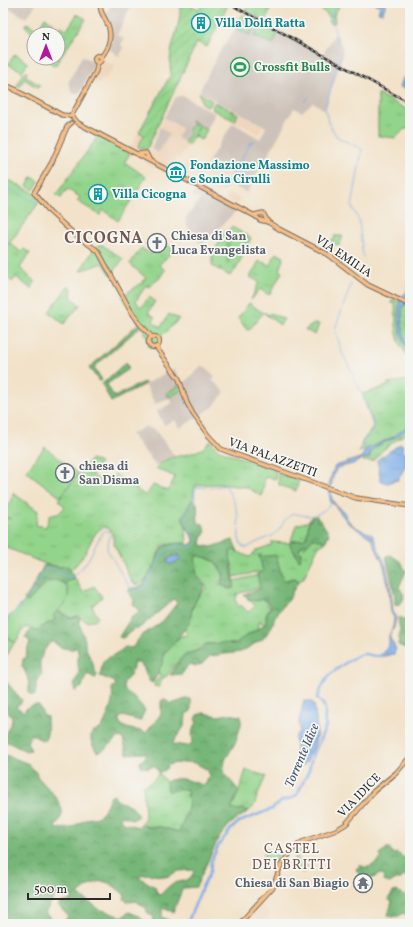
<svg xmlns="http://www.w3.org/2000/svg" width="413" height="927" font-family="Vollkorn,serif">
<style>
.built{fill:#efd6bc}
.industrial{fill:#cdc2b9;fill-rule:evenodd}
.grass{fill:url(#grass-tufts);stroke:#5f805b;fill-rule:evenodd}
.forest{fill:url(#forest-crowns);stroke:#507051;fill-rule:evenodd}
.cemetery{fill:url(#cemetery-stones);stroke:#5f805b}
.garden{fill:url(#garden-furrows);stroke:#5f805b}
.pitch{fill:#93d48b;stroke:#5f805b}
.water{fill:url(#water-ripples);stroke:#546c89}
.lines{fill:none;stroke-linecap:round;stroke-linejoin:round}
.stream{stroke:#7dace7;stroke-width:1}
.river{stroke:#7dace7;stroke-width:2.5}
.major-casing{stroke:#716b62;stroke-width:5.5}
.major{stroke:#f7be87;stroke-width:3.5}
.rail-casing{stroke:#2b2b2b;stroke-width:2.5}
.rail{stroke:#f6f6f2;stroke-width:1;stroke-dasharray:3;stroke-linecap:butt}
.labels{text-anchor:middle;stroke-width:3.5;stroke-linejoin:round;paint-order:stroke}
.culture-label{font-size:12px;font-weight:bold;fill:#0d838f;stroke:#f6f6f2;text-anchor:start}
.leisure-label{font-size:12px;font-weight:bold;fill:#27864d;stroke:#f6f6f2;text-anchor:start}
.worship-label{font-size:12px;font-weight:bold;fill:#5b616d;stroke:#f6f6f2;text-anchor:start}
.street-label{font-size:12px;fill:#2b2b2b;stroke:#f6f6f2}
.water-label{font-size:13px;font-style:italic;fill:#48586d;stroke:#f6f6f2}
.quarter-label{font-size:14px;letter-spacing:1px;fill:#73574e;stroke:#f6f6f2}
.district-label{font-size:16px;font-weight:bold;letter-spacing:1px;fill:#73574e;stroke:#f6f6f2}
</style>
<defs>
<pattern id="grass-tufts" width="24" height="20" patternUnits="userSpaceOnUse"><rect width="24" height="20" fill="#93d48b"/><path d="M3 7l-1-3M5 7V3M7 7l1-3M15 17l-1-3M17 17v-4M19 17l1-3" fill="none" stroke="#7fb678"/></pattern>
<pattern id="forest-crowns" width="20" height="18" patternUnits="userSpaceOnUse"><rect width="20" height="18" fill="#76b677"/><path d="M2 6a3 3 0 1 1 6 0M12 15a3 3 0 1 1 6 0" fill="none" stroke="#619462"/></pattern>
<pattern id="cemetery-stones" width="16" height="16" patternUnits="userSpaceOnUse"><rect width="16" height="16" fill="#93d48b"/><path d="M2 7V4a2 2 0 0 1 4 0v3zM10 15v-3a2 2 0 0 1 4 0v3z" fill="#7fb678"/></pattern>
<pattern id="garden-furrows" width="10" height="10" patternUnits="userSpaceOnUse"><rect width="10" height="10" fill="#93d48b"/><path d="M-1 1l2-2M0 10L10 0M9 11l2-2" fill="none" stroke="#7fb678"/></pattern>
<pattern id="water-ripples" width="26" height="14" patternUnits="userSpaceOnUse"><rect width="26" height="14" fill="#7dace7"/><path d="M2 4q2-2 4 0t4 0M15 11q2-2 4 0t4 0" fill="none" stroke="#678cbb"/></pattern>
</defs>
<rect width="100%" height="100%" fill="#f6f6f2"/>
<filter id="ink" filterUnits="userSpaceOnUse"><feTurbulence type="fractalNoise" baseFrequency=".025" numOctaves="2"/><feDisplacementMap in="SourceGraphic" scale="8" xChannelSelector="R" yChannelSelector="G"/><feConvolveMatrix kernelMatrix="1 2 1 2 8 2 1 2 1" color-interpolation-filters="sRGB"/></filter>
<filter id="wash" filterUnits="userSpaceOnUse"><feTurbulence type="fractalNoise" baseFrequency=".012" numOctaves="4" result="noise"/><feDisplacementMap in="SourceGraphic" scale="16" xChannelSelector="R" yChannelSelector="G"/><feGaussianBlur stdDeviation="0.9" result="paint"/><feColorMatrix in="noise" values="0 0 0 0 0 0 0 0 0 0 0 0 0 0 0 0 0 1.4 0 .05"/><feComposite in="paint" operator="in"/></filter>
<g filter="url(#wash)">
<rect width="100%" height="100%" fill="#f2e2c9"/>
<g class="built">
<path d="M53,21L61,26L56,34H44Z"/>
<path d="M103,60L115,66L104,80L102,79L99,84L91,81Z"/>
<path d="M239,114L263,127L260,132L258,134L235,121Z"/>
<path d="M164,119L182,128L177,138L188,145L179,159L176,158L168,170L156,163L154,168L144,162L141,154L129,150L139,132L144,135L138,147L142,148L144,152L147,151L148,149L157,154L170,134L160,127Z"/>
<path d="M208,160L232,175L218,196L178,175L187,161L202,170Z"/>
<path d="M229,193L240,199L237,206L226,200Z"/>
<path d="M310,840L315,841L319,844L313,852L305,846L308,841Z"/>
<path d="M260,903L269,913V918L263,924H261L254,916L248,922L245,919Z"/>
</g>
<g class="industrial">
<path d="M3,3H37L26,18L3,5Z"/>
<path d="M112,3H132L117,35L124,39L121,45L124,48L119,56L109,49L111,39V30L106,15Z"/>
<path d="M255,23L259,25L254,36L272,44L279,30L323,54L334,35L338,36L343,49L325,109H323L313,102L302,112L294,108L247,193L228,183L233,175L209,160L233,123L260,139L266,127L199,92L219,53L236,28Z"/>
<path d="M82,56L95,62L80,93L74,94L71,92L70,86L68,83Z"/>
<path d="M179,96H183L214,113L213,118L207,130L191,120L193,123L188,131L190,132L184,142L177,138L182,128L164,118L172,103L176,97Z"/>
<path d="M160,127L170,134L158,153L151,149Z"/>
<path d="M198,188L238,209L202,245L190,232L185,219L200,200L192,196Z"/>
<path d="M202,365L215,376L212,380L225,392L213,407L180,428L175,420L164,425L157,411L172,403L169,398L155,404L145,384L174,369L183,384ZM182,384L184,389L169,397L167,392Z"/>
<path d="M145,427L155,430L175,456L166,459L156,466L131,434Z"/>
</g>
<g class="grass">
<path d="M250,3H269L270,10L265,22L245,10Z"/>
<path d="M313,3H341L334,15L335,23H330L327,14L313,4Z"/>
<path d="M77,14L86,19L55,66L43,58H58V34H56L61,26L67,30Z"/>
<path d="M242,14L278,33L273,44L254,36L259,25L256,23L250,35L234,27Z"/>
<path d="M45,17L52,22L44,34H34V38L32,36V33L25,26L27,23L35,28L40,26Z"/>
<path d="M15,54L28,63L22,71L8,64Z"/>
<path d="M26,72H27L26,77L40,85L38,88L24,79L20,87L17,85L23,75L21,73Z"/>
<path d="M199,93L212,101L210,105L207,106L202,103Z"/>
<path d="M378,94L410,111V129H404L396,138L378,136Z"/>
<path d="M215,102L238,114L235,121L213,110L212,107Z"/>
<path d="M191,120L200,126L188,145L184,142L190,133L188,131L193,123Z"/>
<path d="M98,136L130,154L125,161L126,163L146,177L118,221L103,210L100,215L77,201L80,197L67,189L61,198L56,195Z"/>
<path d="M334,236H343L339,246L330,241L332,239H335Z"/>
<path d="M165,243L174,250L159,265L165,270L159,279L155,281L150,287L146,285L136,301L141,308L149,297L155,301L148,313L155,317L153,322L161,327L169,314L179,319L161,337L159,346C156,348 153,348 149,347L147,336L122,296L142,283L146,278L130,264L141,248L149,253L158,251Z"/>
<path d="M9,244H11L21,252L24,249L30,253L20,268L35,282L31,289L16,277L12,282L3,272V253Z"/>
<path d="M101,244L123,259L111,275L103,263L80,271L94,249Z"/>
<path d="M276,253L284,257L279,270L282,272L270,294H267L260,289L251,300L259,282L250,277L259,261L270,265Z"/>
<path d="M68,286L72,289L71,297L80,305L64,324L49,312Z"/>
<path d="M393,299L410,306L408,317V322H406L410,333V360C407,353 401,349 399,341C395,331 396,315 395,303H391Z"/>
<path d="M249,303L263,313L249,330H247L238,318Z"/>
<path d="M265,312L268,315L270,313L284,319L280,325L264,313Z"/>
<path d="M410,380V430L383,450L373,461H363L366,458H370L371,447L359,452C361,448 361,446 362,442C365,436 372,432 373,425L362,394L388,386V383Z"/>
<path d="M180,385L182,390L169,397L167,393Z"/>
<path d="M210,441L219,450L225,452L275,470L276,479L265,477L262,496L246,487L218,484L197,485L194,489L193,498L183,518L186,527L187,543L163,545C154,557 154,579 137,585L132,582L115,546L111,531L106,527C95,528 90,544 85,553C81,559 76,565 71,570L45,564L3,546V523L5,517L11,519L3,516V502L8,504L11,503L13,493L38,511L36,525L46,527L50,515L58,514L65,507L58,500L91,459L100,463L92,474L96,478L94,481L97,478L106,485L115,474L146,496L153,485L168,491L175,477L156,468C167,453 188,458 203,448C205,446 208,443 210,441Z"/>
<path d="M278,473H281L299,480L296,491L279,485Z"/>
<path d="M318,518L329,534L325,543L318,547L303,579L299,581L297,579L293,578L237,594V597L235,600L239,607L241,605L248,612L250,611L255,606L247,598L257,601L264,599L270,607L266,614L267,622L264,626L260,620L258,628L236,644H205C197,652 192,651 183,657C180,659 168,673 167,676L163,678L159,687L154,686L155,683L161,675H158C159,667 163,660 164,652L181,636L186,635L187,633L184,630L191,618V612L197,598L207,587L196,574L195,558L197,556H202L215,562L223,574V578L219,583C224,586 228,591 234,588L233,567L229,557L232,549L247,556L250,557L257,550L271,545L272,542L288,543L302,540L291,541L296,525L309,521V520ZM279,568L280,570L234,581V577Z"/>
<path d="M75,578L83,592L94,586L102,597L92,606L98,618L88,622L77,616C66,621 66,613 57,611C65,603 73,595 65,584L70,580Z"/>
<path d="M246,770L266,776C264,781 258,793 257,797C254,805 256,805 249,811L244,809L233,810L231,809L238,794Z"/>
<path d="M159,773L166,782L167,786L180,789H187L189,803L187,812L179,832L161,827H147L142,823L145,817L143,786L152,781Z"/>
<path d="M308,841L298,857L291,853L300,843Z"/>
</g>
<g class="forest">
<path d="M138,324L140,327L94,367L102,380L100,382L89,368Z"/>
<path d="M126,362L129,369L107,384L114,397L144,382L145,384L111,402L102,384Z"/>
<path d="M193,500L197,503L198,523L203,524L206,531L202,538L201,545L211,547L233,540L238,552L233,550L230,552L231,563L234,586L229,589L221,584L224,574C220,570 220,566 216,562C211,558 202,557 196,555C195,559 196,561 196,565C197,577 196,577 205,586L196,600L192,609L190,622L177,639L164,654L163,662L153,683L150,682C146,676 145,668 140,663H134L130,676L124,682C122,690 128,693 134,697C138,701 141,706 145,710L140,721L123,716L119,718V721C124,732 138,728 146,733L161,714V702L162,700L164,699L171,704L189,698L191,700V711L186,714L185,725L172,744L188,746L193,742C192,734 191,730 197,723L195,719L197,715L204,713L218,716L228,714L241,716V725L235,743L225,760L223,773C227,776 236,787 239,791L231,809L236,810L244,809L249,811L230,824L218,839L196,887L184,888L182,890L173,912L162,908V917L169,920L167,924H63L68,916L58,905L60,903L70,901L72,897L57,895L54,897L45,913L56,924H3V754L29,764L37,774V776C44,785 64,802 62,814C61,819 57,823 55,828L56,829L71,828L86,819L97,817L103,813L110,797L114,795C116,803 123,802 129,805C133,807 136,812 138,815L136,818L133,819L122,816L120,819L123,823L139,827L142,823L147,827H161L179,832L187,812L189,803L187,789L168,791L166,782C178,775 191,781 202,785L206,784L209,775L208,770L195,763L187,762L170,764L168,766L164,771H161L159,773L155,766H151L149,768L141,767L140,762L144,759L147,753L127,754L123,739L120,737C111,740 108,751 97,752C93,746 89,740 92,733L100,729L102,727C109,712 114,705 112,688L116,684L113,681L100,676L103,661C110,656 119,653 125,647L132,648L141,636L163,621L177,603L174,599L138,629L135,628L123,638L119,637C120,635 130,619 132,617C135,615 137,614 139,611L133,604L134,600L128,591L131,588H136L143,585L151,570L155,566L158,556L163,547C170,544 182,541 189,545L194,542V539L191,535L183,520V517L191,501ZM193,870L194,871C189,884 183,879 173,884C167,886 164,892 160,895L157,893L155,887L139,877L141,875L148,874L166,877L179,871ZM101,881C111,882 117,889 125,895L124,899C129,903 131,902 136,901L146,908C148,913 147,914 153,916L154,918L150,923H146L139,916L129,912C127,913 126,915 124,916C117,918 108,910 100,910C94,904 85,901 78,894L90,885Z"/>
<path d="M317,516V522L321,521L329,534L326,536V542L313,538L305,547L301,546L299,550L301,552L300,559L299,560L290,545V542L305,539L307,535L309,521L311,520V517Z"/>
<path d="M259,555L266,556L276,555L283,581L295,578L299,581L291,594L290,598L288,601L284,604L275,617L272,626L264,638L241,652L210,656L202,664L196,666L190,664L188,665L182,674L170,675L182,657L201,649L207,644L220,643L235,644L241,639L266,624V616L271,606L264,599L253,601L244,595L260,589L257,574L263,572Z"/>
<path d="M391,555L402,563L404,569L406,571L399,587L404,595L403,600L400,604L395,605V596L386,556Z"/>
<path d="M44,565L60,567L68,566L75,578L69,580L65,584C48,574 38,591 28,603L26,602L24,599L30,592Z"/>
<path d="M57,611C66,613 66,621 77,616L80,617L79,623L85,640V646L91,660L93,663L94,669L97,675L95,679L90,675H86L82,687L75,691C72,681 78,680 79,672C79,669 78,667 78,665C77,657 81,655 75,646L74,649C66,649 58,648 54,642H51C44,648 36,664 42,672L39,680L36,683V689L35,695H31L29,693C29,680 28,677 22,666L23,659L26,658L27,650L30,642L25,637L32,629L37,631C41,624 49,625 55,620L53,615Z"/>
<path d="M399,617C413,620 410,638 410,650L398,645L400,631L398,618Z"/>
<path d="M3,678L22,700L21,703L16,706L23,712C28,707 31,704 39,705L43,715L47,717C47,725 49,734 44,741L30,734V739L27,742L31,750L26,751L3,740V735L6,733L12,721V718L3,704Z"/>
<path d="M388,847L393,854L397,853L404,858L410,857V865L406,868L410,870V878L403,876L401,879H396L390,883L383,881L384,877L382,874H378L374,878H361L356,869L360,865C369,871 375,863 382,858L379,855Z"/>
<path d="M410,889V918L408,915L403,913L399,916L390,917L388,915L392,902L388,899L393,892L398,891L404,896Z"/>
</g>
<path class="cemetery" d="M232,227L251,238L236,269L230,276L212,266V256L224,233L225,232L228,233L230,228Z"/>
<g class="garden">
<path d="M185,3L199,9L202,3H229L207,47L197,42L146,151L142,148L138,147L144,135L139,132L171,74C166,49 182,28 180,4Z"/>
<path d="M315,323L319,324L315,335L305,330Z"/>
<path d="M3,632L14,643L3,662Z"/>
<path d="M264,848L276,854L278,850L280,851L277,858L280,860L277,865L274,864L275,861L265,857L263,859L262,858L265,852L263,850Z"/>
</g>
<g class="pitch">
<path d="M200,126L207,130L201,140L194,136Z"/>
<path d="M3,177L34,193L40,201L9,244L3,241Z"/>
<path d="M32,177L39,181L34,190L27,186Z"/>
<path d="M45,447L78,474L60,497L26,471Z"/>
<path d="M55,580L65,584C74,597 62,606 53,615L55,620L42,626L37,631L25,627L15,643L3,631V623L25,601L28,602L46,583Z"/>
<path d="M295,857L308,866L303,873L291,865Z"/>
</g>
<g class="water">
<path d="M374,3H386L383,13L378,12L380,6Z"/>
<path d="M405,77L410,79L406,89L400,87L403,78Z"/>
<path d="M406,293L408,294L409,301L403,306C401,318 402,328 405,339C406,345 410,348 410,354C398,338 398,317 400,298Z"/>
<path d="M410,424V426C405,430 400,435 394,438C385,443 370,446 369,458H365L353,464L337,468C332,477 329,492 333,501C336,506 340,509 344,512C346,514 346,518 348,520C354,528 364,531 372,534L386,567L391,591L393,612L396,618L394,628L389,636L396,649L394,654L379,657L389,645V636L393,626L394,618L391,612L389,591L384,566L371,538L348,523L333,503H331C327,490 329,479 335,466L360,458L363,455L365,450L393,437Z"/>
<path d="M400,444L403,445L402,446L404,452L409,454L408,464L406,465L398,480L387,483L381,481L377,460Z"/>
<path d="M180,555V560L170,565L167,560L173,556Z"/>
<path d="M304,701H311C315,704 314,707 315,712C319,733 317,749 303,766C292,758 296,759 296,747C296,744 295,741 295,737L300,731L299,721Z"/>
</g>
<g class="lines">
<g class="stream">
<path d="M338,44L332,21L333,9L339,3"/>
<path d="M342,54L325,108L328,122L337,137L362,149L352,207L359,221L363,257"/>
<path d="M305,101L309,97"/>
<path d="M3,189L12,191L37,203"/>
<path d="M223,191L251,142L255,141"/>
<path d="M351,284L335,329L342,353L354,376V381L357,383C360,391 375,420 374,427C372,435 363,438 362,446L366,451"/>
<path d="M3,622C12,613 23,606 30,595C36,586 39,576 47,568H53L59,573L69,578C85,570 90,556 98,541C100,537 101,533 105,530L109,532L110,536L107,549L129,587L136,591L145,587L164,551C173,543 185,550 196,545L197,540L186,521V513L195,500V490L197,487L211,488L225,485L227,488L234,502L238,515L239,539L242,546L247,548L255,543L272,536L279,530L285,520L293,513C311,518 319,517 331,503"/>
</g>
<g class="river">
<path d="M406,296L410,284"/>
<path d="M187,924L203,885L210,872L211,862L218,846L231,829L239,822L272,809L282,801L292,798L297,795L309,770L312,758L326,726C323,720 326,715 325,709C325,705 320,701 317,698C320,691 323,684 327,678C332,672 356,654 364,654C373,654 371,658 383,655"/>
</g>
</g>
</g>
<g filter="url(#ink)">
<g class="lines">
<g class="major-casing">
<g id="major">
<path d="M101,3C99,11 103,14 106,21C113,33 110,47 101,57"/>
<circle cx="98" cy="59" r="3.5"/>
<path d="M3,84L17,90"/>
<path d="M15,90L62,115L72,116L78,123L255,216L260,220L268,222L279,229L329,255L368,285L410,305"/>
<path d="M70,116L73,113L96,71L98,62"/>
<path d="M71,123L67,127L52,162L34,193L37,196L50,212L73,233L98,251L131,311L140,324L152,337"/>
<path d="M138,154L146,153L149,159"/>
<path d="M254,215L263,213L268,222"/>
<circle cx="154" cy="342" r="5.5"/>
<path d="M156,347L179,379L187,403L193,414L208,435L221,449L356,498L410,506"/>
<path d="M239,924L273,887L281,865L294,848L302,842L336,830L346,824L374,791L396,773L410,757"/>
</g>
</g>
<use href="#major" class="major"/>
<g class="rail-casing">
<path id="rail" d="M228,3L410,103"/>
</g>
<use href="#rail" class="rail"/>
</g>
</g>
<defs>
<g id="building-ring" transform="scale(1)"><circle r="9.5" fill="#f6f6f2" stroke="#0f9aa8" stroke-width="1.5"/><path d="M-4-6H4V6H1V3H-1V6H-4ZM-2.5-4.3h1.7v1.8h-1.7ZM.8-4.3h1.7v1.8H.8ZM-2.5-1h1.7V.8h-1.7ZM.8-1h1.7V.8H.8Z" fill="#0f9aa8"/></g>
<g id="stadium-ring" transform="scale(1)"><circle r="9.5" fill="#f6f6f2" stroke="#2e9e5b" stroke-width="1.5"/><path d="M0-5a6.5 5 0 1 0 0 10a6.5 5 0 1 0 0-10ZM-3.5-1.8h7v3.6h-7Z" fill="#2e9e5b"/></g>
<g id="museum-ring" transform="scale(1)"><circle r="9.5" fill="#f6f6f2" stroke="#0f9aa8" stroke-width="1.5"/><path d="M0-6L6-3V-2H-6V-3ZM-5-1h2V3h-2ZM-1-1h2V3h-2ZM3-1h2V3H3ZM-6 4H6V6H-6Z" fill="#0f9aa8"/></g>
<g id="church-ring" transform="scale(1)"><circle r="9.5" fill="#f6f6f2" stroke="#6b7280" stroke-width="1.5"/><path d="M-1.2-6h2.4v3.5h3.3v2.4h-3.3V6h-2.4V-.1h-3.3v-2.4h3.3Z" fill="#6b7280"/></g>
<g id="temple-ring" transform="scale(1)"><circle r="9.5" fill="#f6f6f2" stroke="#6b7280" stroke-width="1.5"/><path d="M0-6L5-2H3V0L6.5 2.5H4V6H1.5V3h-3V6H-4V2.5H-6.5L-3 0V-2H-5Z" fill="#6b7280"/></g>
</defs>
<g fill-rule="evenodd">
<use href="#building-ring" x="201" y="23"/>
<use href="#stadium-ring" x="240" y="67"/>
<use href="#museum-ring" x="176" y="172"/>
<use href="#building-ring" x="98" y="194"/>
<use href="#church-ring" x="157" y="243"/>
<use href="#church-ring" x="65" y="473"/>
<use href="#temple-ring" x="363" y="883"/>
</g>
<g class="labels">
<g class="culture-label">
<text x="215" y="27">Villa Dolfi Ratta</text>
<text x="190" y="169">Fondazione Massimo<tspan x="190" dy="14">e Sonia Cirulli</tspan></text>
<text x="112" y="198">Villa Cicogna</text>
</g>
<g class="leisure-label">
<text x="254" y="71">Crossfit Bulls</text>
</g>
<g class="worship-label">
<text x="171" y="240">Chiesa di San<tspan x="171" dy="14">Luca Evangelista</tspan></text>
<text x="79" y="470">chiesa di<tspan x="79" dy="14">San Disma</tspan></text>
<text x="349" y="887" text-anchor="end">Chiesa di San Biagio</text>
</g>
<g class="street-label">
<text transform="translate(344 256) rotate(34)" y="4">VIA EMILIA</text>
<text transform="translate(273 457) rotate(20)" y="4">VIA PALAZZETTI</text>
<text transform="translate(359 795) rotate(-46)" y="4">VIA IDICE</text>
</g>
<g class="water-label">
<text transform="translate(301 755) rotate(-67)" y="5">Torrente Idice</text>
</g>
<g class="quarter-label">
<text x="292" y="853">CASTEL<tspan x="292" dy="16">DEI BRITTI</tspan></text>
</g>
<g class="district-label">
<text x="104" y="243">CICOGNA</text>
</g>
</g>
<rect width="413" height="927" fill="none" stroke="#f6f6f2" stroke-width="16"/>
<g transform="translate(46 46)"><circle r="19" fill="#f6f6f2" stroke="#a5a5a2"/>
<path d="M0-3L7 15L0 10L-7 15Z" fill="#b5179e"/>
<text y="-6" font-size="11" font-weight="bold" text-anchor="middle" fill="#2b2b2b">N</text>
</g>
<path d="M28 893v6h82v-6" fill="none" stroke="#2b2b2b" stroke-width="2"/>
<text x="34" y="893" font-size="12" fill="#2b2b2b" stroke="#f6f6f2" stroke-width="3" paint-order="stroke">500 m</text>
</svg>
